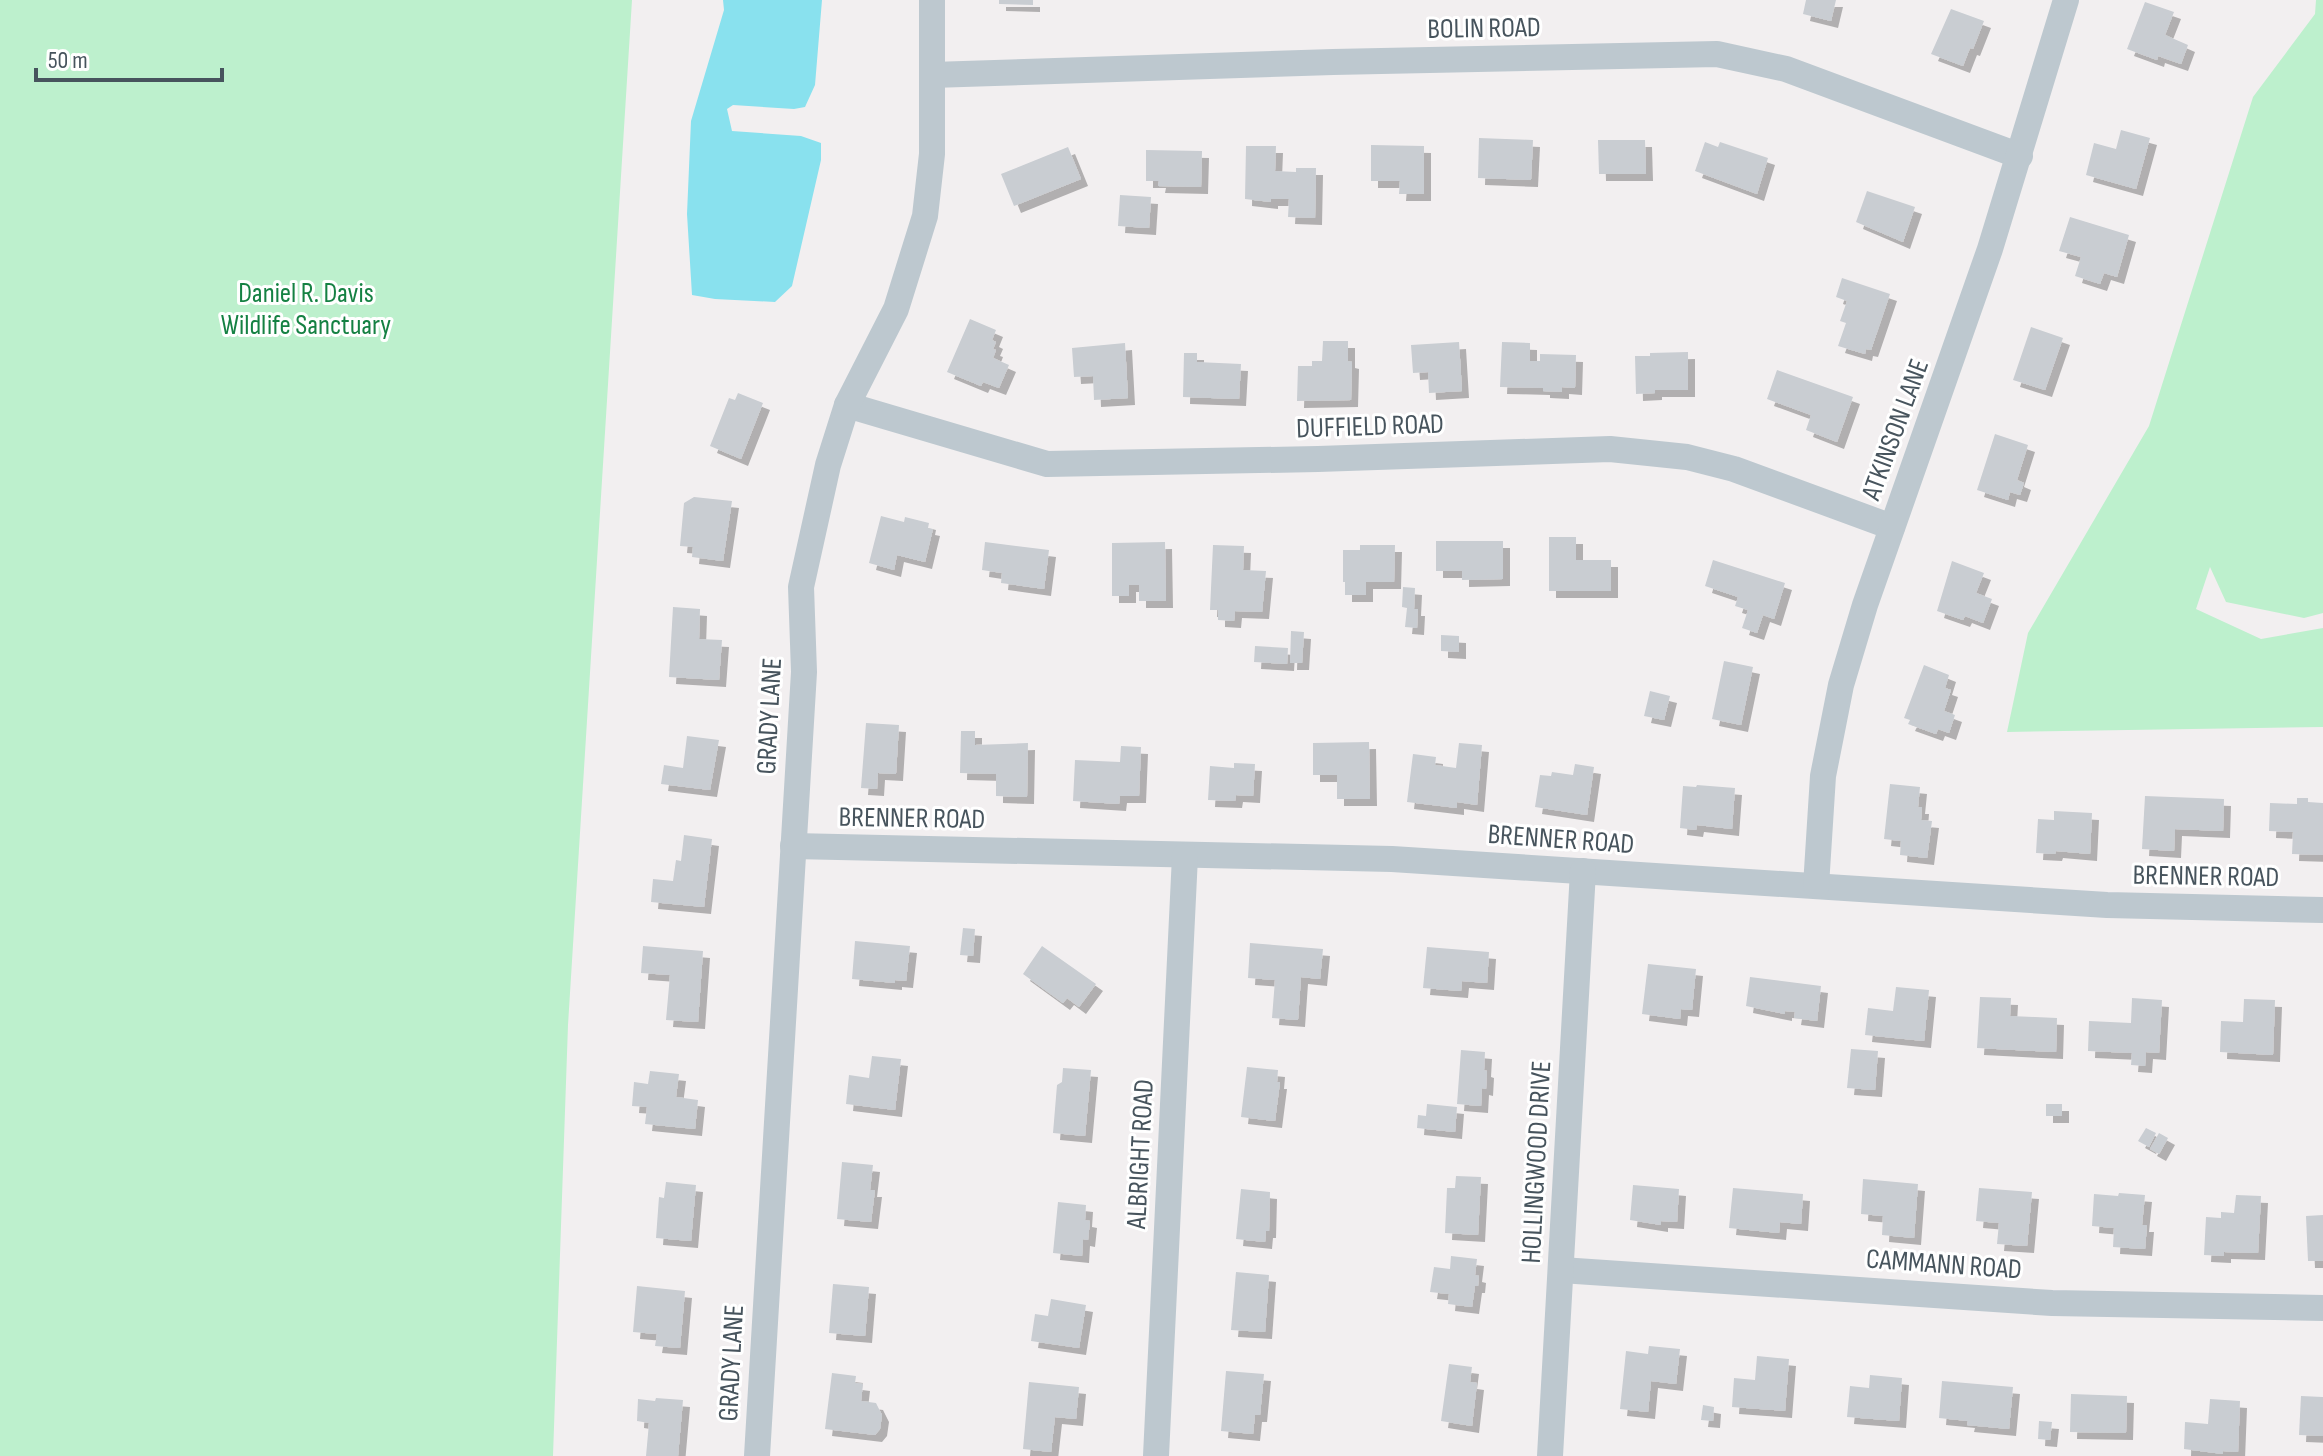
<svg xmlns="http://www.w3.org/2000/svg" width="2323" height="1456" font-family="'Sofia Sans Condensed',sans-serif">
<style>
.green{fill:#bdf0cd}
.water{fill:#89e1ee}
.building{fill:#c9cdd2;filter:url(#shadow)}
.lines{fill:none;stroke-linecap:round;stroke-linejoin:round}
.minor{stroke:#bdc8cf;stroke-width:26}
.labels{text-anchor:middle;stroke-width:6;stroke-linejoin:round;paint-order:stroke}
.street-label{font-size:28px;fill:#47545d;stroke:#fff}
.park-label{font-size:28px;fill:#158143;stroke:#fff}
</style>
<defs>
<filter id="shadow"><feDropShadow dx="7" dy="7" stdDeviation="0" flood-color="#0004"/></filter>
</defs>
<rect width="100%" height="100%" fill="#f2eff0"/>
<g class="green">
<path d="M0,0H632L568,1025L553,1456H0Z"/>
<path d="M2316,0H2323V613L2304,618L2226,602L2210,567L2196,609L2261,639L2323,628V727L2007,732L2028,633L2149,426L2253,97L2315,14Z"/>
</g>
<path class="water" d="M723,0H822L815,85L805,107L794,109L733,105L727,109L732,131L801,136L821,143V160L792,286L775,302L715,299L692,295L687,214L691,121L724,10Z"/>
<g class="building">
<path d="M999,0H1033V5L999,4Z"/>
<path d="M1806,0H1836L1831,21L1803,14Z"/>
<path d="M2145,2L2174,12L2165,35L2188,45L2181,64L2158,56L2157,60L2127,49Z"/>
<path d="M1951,9L1984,21L1973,49L1970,48L1963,66L1931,54Z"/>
<path d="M2121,130L2150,138L2136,189L2086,175L2094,143L2116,149Z"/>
<path d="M1479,138L1533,140L1531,180L1478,178Z"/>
<path d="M1598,140H1645L1646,174H1599Z"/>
<path d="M1705,142L1718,147L1720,142L1768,158L1757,194L1695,171Z"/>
<path d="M1371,145L1424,146V194H1399L1400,181H1371Z"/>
<path d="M1246,146H1276L1275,171L1296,172V168H1316L1315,218L1288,217L1289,199H1271V202L1245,199Z"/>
<path d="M1068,147L1081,179L1014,206L1001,174Z"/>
<path d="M1146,150L1202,151L1201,187L1158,186L1159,181H1146Z"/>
<path d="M1867,191L1915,207L1903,242L1856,222Z"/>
<path d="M1120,195L1151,197L1149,228L1118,226Z"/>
<path d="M2070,217L2129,235L2117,277L2104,273L2100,284L2075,276L2081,257L2059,251Z"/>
<path d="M1842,278L1890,294L1871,350L1866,349L1865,354L1838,346L1846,323L1840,321L1847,301L1836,297Z"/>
<path d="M970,319L996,330L992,340L996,342L993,349L996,350L993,358L1009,365L999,388L983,382L981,386L947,372Z"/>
<path d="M2031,327L2063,338L2045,390L2013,380Z"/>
<path d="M1323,341H1348V361L1352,362L1351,400L1297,401L1298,366H1312V361H1322Z"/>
<path d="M1459,342L1462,391L1429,393L1428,372L1413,373L1411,345Z"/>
<path d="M1502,342L1530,343V361H1540V354L1576,355L1575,388L1562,387V392L1543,391V388L1500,387Z"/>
<path d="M1125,343L1128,398L1094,400L1093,376L1074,377L1072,348Z"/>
<path d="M1688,352V390H1655V393L1636,394L1635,356H1650V353Z"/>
<path d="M1184,353H1197V362L1241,364L1239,399L1183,397Z"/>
<path d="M1777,370L1853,397L1837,442L1806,430L1811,415L1767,399Z"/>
<path d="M738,393L763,403L741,459L710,446L729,398L735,400Z"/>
<path d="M1995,434L2028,445L2017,480L2024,483L2020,495L2010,492L2008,500L1977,490Z"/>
<path d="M694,497L732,501L723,561L692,557L693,547L680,546L684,503Z"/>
<path d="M881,516L904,522L905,517L929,523L928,528L933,529L925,562L897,555L894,570L869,563Z"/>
<path d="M1549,537H1576V560H1611V591H1549Z"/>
<path d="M1436,541H1503V579L1462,580V571H1436Z"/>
<path d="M985,542L1049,550L1044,589L1001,583L1002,573L982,570Z"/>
<path d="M1165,542L1166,601H1139V585H1129V596H1112V543Z"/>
<path d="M1213,545L1244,546L1243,570L1266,571L1262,612L1235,611L1234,621L1218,620V610H1210Z"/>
<path d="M1360,545H1395L1394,582H1366V595H1345V582H1343V550H1360Z"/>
<path d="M1713,560L1785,583L1774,619L1763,615L1757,633L1742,628L1748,610L1735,606L1738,597L1705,586Z"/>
<path d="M1952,561L1984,573L1976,593L1992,599L1983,623L1965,616L1963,620L1937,611Z"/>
<path d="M1403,587L1415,588L1414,609H1418L1417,628L1405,627L1407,608L1402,607Z"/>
<path d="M673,607L700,609L699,639L722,640L719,680L669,677Z"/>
<path d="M1291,631L1304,632L1302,663H1290Z"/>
<path d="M1441,635L1459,636V652L1441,651Z"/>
<path d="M1255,646L1288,648L1287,664L1254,662Z"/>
<path d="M1724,661L1753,667L1741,725L1712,719Z"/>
<path d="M1924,665L1949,675L1945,688L1951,690L1944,711L1955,715L1949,733L1938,729L1936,734L1908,724L1910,720L1904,718Z"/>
<path d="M1650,691L1670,696L1664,720L1644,716Z"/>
<path d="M866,723L899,725L896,774L878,773L877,789L861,788Z"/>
<path d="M961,731H975V745L1028,743L1027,797L996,796V774L960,773Z"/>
<path d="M687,736L719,740L710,790L661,784L664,765L683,768Z"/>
<path d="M1369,742L1370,799H1337V775H1313V743Z"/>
<path d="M1459,743L1482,745L1477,805L1457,802V808L1407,802L1413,754L1436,757L1435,765L1456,768Z"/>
<path d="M1121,746L1141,747L1139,796H1120L1119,804L1073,801L1075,760L1120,762Z"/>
<path d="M1234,763L1255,764L1253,796L1236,795L1235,801L1208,800L1210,766L1234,768Z"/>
<path d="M1575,764L1594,767L1587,815L1535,807L1540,775L1551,776L1552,772L1573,775Z"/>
<path d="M1890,784L1920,787L1918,807H1922L1921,820L1932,821L1927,858L1900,855L1901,841L1884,839Z"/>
<path d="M1697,785L1735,788L1732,829L1697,825L1696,830L1680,828L1683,786L1696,787Z"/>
<path d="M2145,796L2224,799L2223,831L2175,829L2174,851L2142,849Z"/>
<path d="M2297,798H2308V802L2323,803V855L2292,854L2293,832L2269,831L2270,803L2297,804Z"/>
<path d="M2054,811L2092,813L2090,854L2056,851L2055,854L2036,853L2038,819L2054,820Z"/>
<path d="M684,835L712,839L704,907L651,902L653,879L673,881L676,860L681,861Z"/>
<path d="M963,928L975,929L973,956L960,955Z"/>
<path d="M855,941L910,946L906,981L895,980V983L852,979Z"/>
<path d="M1250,943L1323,949L1320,979L1301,977L1298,1020L1272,1018L1275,980L1248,978Z"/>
<path d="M643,946L703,951L698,1022L666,1020L670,975L641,973Z"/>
<path d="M1042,946L1096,984L1079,1007L1067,998L1063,1003L1023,974Z"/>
<path d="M1427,947L1489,952L1487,983L1462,981L1461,991L1423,988Z"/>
<path d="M1648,964L1696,969L1692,1010L1681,1009L1680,1019L1642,1014Z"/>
<path d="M1750,977L1821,986L1817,1021L1794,1018L1795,1012L1785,1011V1014L1746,1006Z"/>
<path d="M1896,987L1929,990L1924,1041L1865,1035L1868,1008L1893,1011Z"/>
<path d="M1980,997L2011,998L2010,1016L2057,1018L2056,1052L1977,1048Z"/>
<path d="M2132,998L2162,1000L2159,1053L2146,1052L2145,1066L2131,1065L2132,1053L2088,1051L2089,1021L2131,1023Z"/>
<path d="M2244,999L2275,1000L2273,1055L2220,1052L2221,1021L2243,1022Z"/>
<path d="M1851,1049L1878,1051L1875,1090L1847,1088Z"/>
<path d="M1461,1050L1485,1052L1484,1070L1487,1071L1486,1089L1482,1088L1481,1106L1457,1104Z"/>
<path d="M872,1056L901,1059L895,1110L846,1104L849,1075L869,1078Z"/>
<path d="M1247,1067L1278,1070L1277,1082H1280L1275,1121L1241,1117Z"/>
<path d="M1063,1068L1091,1070L1085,1136L1053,1133L1057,1085L1062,1082Z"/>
<path d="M650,1071L679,1074L676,1097L698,1100L695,1129L645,1124L647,1107L632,1106L634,1082L648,1084Z"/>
<path d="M1427,1104L1457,1107L1455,1132L1417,1128L1418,1115L1426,1116Z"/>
<rect x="2046" y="1104" width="16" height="12"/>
<path d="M2146,1128L2156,1133L2149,1147L2138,1141Z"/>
<path d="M2159,1133L2168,1138L2159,1154L2150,1149Z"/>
<path d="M842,1162L873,1165L870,1190H875L871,1222L837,1219Z"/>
<path d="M1456,1176L1481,1177L1478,1235L1445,1233L1447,1188H1455Z"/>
<path d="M1863,1179L1918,1184L1914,1238L1882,1235L1883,1216L1861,1214Z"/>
<path d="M666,1182L696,1185L691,1241L656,1238L659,1197L664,1198Z"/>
<path d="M1633,1185L1679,1189L1677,1222L1661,1221V1225L1630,1220Z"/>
<path d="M1733,1188L1803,1194L1801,1224L1780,1222L1779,1233L1729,1228Z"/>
<path d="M1979,1188L2032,1192L2027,1246L1997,1244L1999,1223L1976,1221Z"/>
<path d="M1241,1189L1270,1192L1269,1231H1266L1265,1242L1236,1239Z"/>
<path d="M2119,1193L2145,1195L2142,1225H2147L2145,1249L2113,1247L2114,1228L2092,1226L2094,1194L2118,1196Z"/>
<path d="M2236,1195L2261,1196L2258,1253L2224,1252V1256L2204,1255L2206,1217L2221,1218V1212L2234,1213Z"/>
<path d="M1058,1202L1086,1205L1085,1220L1090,1221L1088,1240L1083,1239L1082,1256L1053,1253Z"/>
<path d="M2323,1215V1261H2308L2306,1216Z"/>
<path d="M1451,1256L1477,1259L1475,1275L1479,1276L1478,1286H1475L1472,1307L1448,1304L1449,1294L1430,1292L1434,1267L1450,1269Z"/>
<path d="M1236,1272L1269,1275L1265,1332L1231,1330Z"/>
<path d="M833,1284L869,1287L865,1336L829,1333Z"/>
<path d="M637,1286L685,1291L680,1348L655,1346L657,1334L633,1332Z"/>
<path d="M1051,1299L1086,1305L1079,1348L1031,1341L1035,1314L1048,1316Z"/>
<path d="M1649,1346L1680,1349L1676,1384L1651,1381L1648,1412L1620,1409L1626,1351L1648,1354Z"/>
<path d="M1757,1356L1789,1359L1785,1411L1732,1407L1734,1378L1755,1380Z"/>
<path d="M1449,1364L1472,1367L1470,1382L1477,1383L1472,1426L1441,1421Z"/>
<path d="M1226,1371L1264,1374L1260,1415H1255L1253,1434L1221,1431Z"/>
<path d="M832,1373L856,1376L855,1383L863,1384L861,1401L876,1403L882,1415L880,1429L875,1435L825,1429Z"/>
<path d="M1870,1375L1902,1378L1899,1421L1847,1417L1850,1386L1869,1388Z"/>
<path d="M1942,1381L2013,1387L2009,1429L1967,1425L1968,1421L1939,1418Z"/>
<path d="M1029,1382L1079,1387L1076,1419L1055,1417L1051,1452L1023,1449Z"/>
<path d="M2071,1394L2127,1396L2126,1433L2070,1432Z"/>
<path d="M2301,1396L2323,1397V1436L2299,1435Z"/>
<path d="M656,1398L683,1400L678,1456H646L649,1423L637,1421L638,1399L655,1401Z"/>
<path d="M2210,1399L2240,1401L2238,1452L2223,1451V1454L2184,1449L2185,1422L2208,1424Z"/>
<path d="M1703,1405L1714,1407L1713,1421L1701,1420Z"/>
<path d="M2039,1421L2052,1422L2050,1440L2038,1439Z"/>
</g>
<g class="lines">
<g class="minor">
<path d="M932,75L1333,62L1717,54L1786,69L2020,156"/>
<path d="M847,405L1047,464L1318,459L1610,449L1687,457L1734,469L1892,527"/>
<path d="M793,846L1392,859L2107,905L2323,910"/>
<path d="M1816,886L1823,776L1841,685L1865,605L1990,249L2066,0"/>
<path d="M1561,1270L2052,1303L2323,1308"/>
<path d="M757,1456L804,672L801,587L828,465L847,405L896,309L925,216L932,154V0"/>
<path d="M1156,1456L1185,856"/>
<path d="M1550,1456L1583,871"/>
</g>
</g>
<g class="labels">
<g class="street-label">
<text transform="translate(1484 27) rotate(-1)" y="10">BOLIN ROAD</text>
<text transform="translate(1370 425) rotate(-2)" y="10">DUFFIELD ROAD</text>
<text transform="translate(1894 429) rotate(-70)" y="10">ATKINSON LANE</text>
<text transform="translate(768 716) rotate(-87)" y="10">GRADY LANE</text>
<text transform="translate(912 817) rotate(1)" y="10">BRENNER ROAD</text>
<text transform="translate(1561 838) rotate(4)" y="10">BRENNER ROAD</text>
<text transform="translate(2206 875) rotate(1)" y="10">BRENNER ROAD</text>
<text transform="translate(1139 1154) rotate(-87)" y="10">ALBRIGHT ROAD</text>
<text transform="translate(1535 1162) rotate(-87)" y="10">HOLLINGWOOD DRIVE</text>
<text transform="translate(1944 1263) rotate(4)" y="10">CAMMANN ROAD</text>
<text transform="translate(730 1363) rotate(-87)" y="10">GRADY LANE</text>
</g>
<g class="park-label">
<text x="306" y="302">Daniel R. Davis<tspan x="306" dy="32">Wildlife Sanctuary</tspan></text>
</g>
</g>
<path d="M36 68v12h186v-12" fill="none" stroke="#47545d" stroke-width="4"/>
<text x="48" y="68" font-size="24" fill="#47545d" stroke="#ffffff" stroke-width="6" paint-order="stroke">50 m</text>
</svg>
